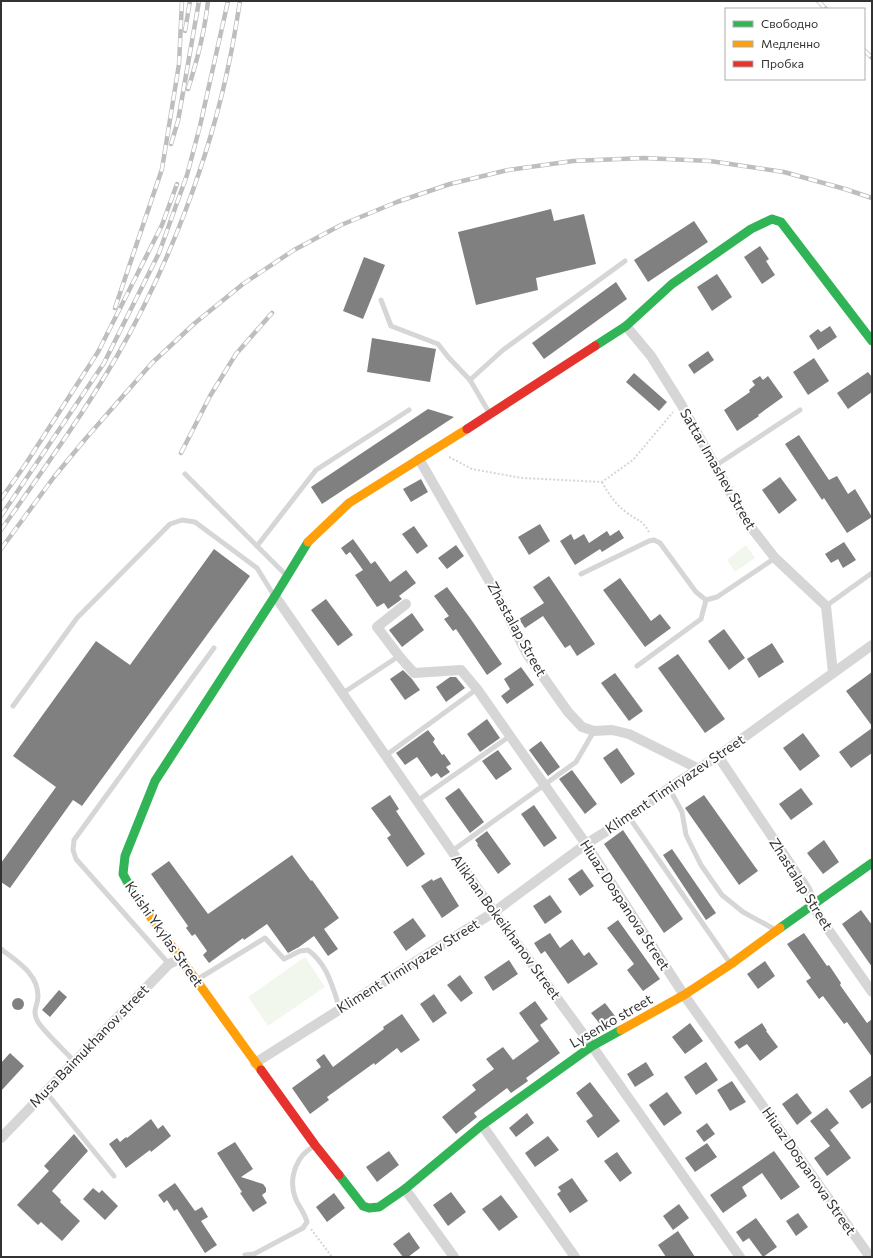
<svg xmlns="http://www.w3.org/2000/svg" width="873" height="1258" font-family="Commissioner,sans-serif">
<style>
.green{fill:#f2f7ee}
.building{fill:#808080}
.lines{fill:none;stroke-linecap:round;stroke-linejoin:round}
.path{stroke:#d6d6d6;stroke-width:2;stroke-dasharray:2 2;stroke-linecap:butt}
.lane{stroke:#d6d6d6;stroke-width:5}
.street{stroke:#d6d6d6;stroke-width:10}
.fast{stroke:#30b455;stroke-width:9}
.slow{stroke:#ff9f0a;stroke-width:9}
.jam{stroke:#e5322d;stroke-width:9}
.rail-casing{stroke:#bebebe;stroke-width:4.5}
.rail{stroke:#fff;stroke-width:3;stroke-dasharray:9;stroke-linecap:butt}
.labels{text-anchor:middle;stroke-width:4;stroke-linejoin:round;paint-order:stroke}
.street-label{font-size:14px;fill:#323232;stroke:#fff}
</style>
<rect width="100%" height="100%" fill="#fff"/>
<g class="green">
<path d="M746,545L755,558L735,572L727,560Z"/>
<path d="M305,957L325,987L268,1026L248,997Z"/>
</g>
<g class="building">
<path d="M551,209L554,221L584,214L596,264L536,278L538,290L476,305L458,232Z"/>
<path d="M694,221L708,242L648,282L634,260Z"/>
<path d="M760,246L769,259L766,261L775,275L762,284L744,257Z"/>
<path d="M364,257L385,265L363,319L343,311Z"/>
<path d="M717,274L732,297L712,311L697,287Z"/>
<path d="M616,282L627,299L544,359L532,343Z"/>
<path d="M830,326L837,337L818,350L809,336L818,329L821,332Z"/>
<path d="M372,338L436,349L430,382L367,372Z"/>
<path d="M708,351L714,360L694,374L688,365Z"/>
<path d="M814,358L829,381L808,395L793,372Z"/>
<path d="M868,372L872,377V392L848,409L837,393Z"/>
<path d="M634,373L667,402L659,411L626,382Z"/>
<path d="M760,376L763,380L768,376L783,397L758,415L759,416L737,431L724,410L750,392L749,390L755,385L752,381Z"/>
<path d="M428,409L454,417L322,504L311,487Z"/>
<path d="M799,435L829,480L837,476L848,494L855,489L872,517L847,533L824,498L822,500L785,444Z"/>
<path d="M780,477L797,500L779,514L762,490Z"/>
<path d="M421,479L428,492L411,502L403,489Z"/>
<path d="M540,524L550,541L529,555L518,537Z"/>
<path d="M414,526L428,546L417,554L402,534Z"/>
<path d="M619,530L624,538L602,552L600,549L575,565L560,541L571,534L574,540L584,534L589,543L607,531L610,536Z"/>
<path d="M353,539L371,564L375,561L390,582L406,570L416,583L399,596L402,599L388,609L384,603L377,607L355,575L363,570L350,552L346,555L341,548Z"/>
<path d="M844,542L856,560L843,568L838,559L831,563L825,554Z"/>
<path d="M456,545L464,556L447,569L438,558Z"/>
<path d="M214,549L250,576L82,806L73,800L10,888L1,882V863L56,787L13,756L96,641L130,665Z"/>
<path d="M549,576L595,644L577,656L570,645L565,648L543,616L525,628L519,619L544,603L533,587Z"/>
<path d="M620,578L651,621L660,614L671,628L645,647L603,590Z"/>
<path d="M447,587L470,618L502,664L487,675L456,629L453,631L444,619L449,616L434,596Z"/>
<path d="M326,599L353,635L338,646L311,610Z"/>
<path d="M412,613L424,630L402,647L389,630Z"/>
<path d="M724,629L745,658L729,670L708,641Z"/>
<path d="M772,643L784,662L759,678L747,659Z"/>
<path d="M678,654L725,719L705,733L658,668Z"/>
<path d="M521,667L534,685L507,704L501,696L510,689L504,679Z"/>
<path d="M403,670L412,679L420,690L405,700L390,679Z"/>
<path d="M872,672V726L846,691Z"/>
<path d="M615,673L643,711L629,721L601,683Z"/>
<path d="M450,677H456L465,688L446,702L436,687Z"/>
<path d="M487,719L500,738L480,752L467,734Z"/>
<path d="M872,728V753L851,768L839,752Z"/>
<path d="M428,730L435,739L433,742L442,755L444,754L451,764L446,767L450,772L441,778L437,773L431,777L417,757L405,765L396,753Z"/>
<path d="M803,733L820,756L800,771L783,748Z"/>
<path d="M541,741L560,767L548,776L529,750Z"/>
<path d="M617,748L635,774L621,784L603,758Z"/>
<path d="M498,750L512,769L496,780L482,761Z"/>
<path d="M572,770L597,804L585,814L559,779Z"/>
<path d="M459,788L484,822L470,833L445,798Z"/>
<path d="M801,788L813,804L791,820L779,804Z"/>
<path d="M390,795L399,809L396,811L425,854L407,867L387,838L391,835L371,808Z"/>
<path d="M704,795L758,871L739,885L685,808Z"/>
<path d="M534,805L557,838L544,847L521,814Z"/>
<path d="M623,830L683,919L664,933L604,844Z"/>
<path d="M487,831L511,864L498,874L477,845L478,844L475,840Z"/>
<path d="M824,840L839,862L823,874L807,853Z"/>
<path d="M672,849L716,913L706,920L663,855Z"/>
<path d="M292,855L311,881L312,880L339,918L324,929L338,949L328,956L314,936L299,947L288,953L267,924L244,940L243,938L209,963L203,955L207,951L195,934L192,936L186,928L188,926L151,874L169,861L208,914Z"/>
<path d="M582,869L594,886L580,896L568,879Z"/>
<path d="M441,877L459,906L442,918L421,886L432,879L433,881Z"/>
<path d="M550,895L562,912L545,924L533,906Z"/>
<path d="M861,910L872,925V967L842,924Z"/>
<path d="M413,918L426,936L406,951L393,932Z"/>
<path d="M618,920L660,979L643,991L627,970L634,964L607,928Z"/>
<path d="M550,933L560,948L572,939L584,956L589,952L598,964L568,984L545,951L541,954L534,943Z"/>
<path d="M804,933L827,966L829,965L841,983L840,985L867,1023L872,1019V1057L847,1022L844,1024L823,996L819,999L806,981L811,978L787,944Z"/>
<path d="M509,960L518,974L493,991L484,977Z"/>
<path d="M765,961L775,976L758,989L747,974Z"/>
<path d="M460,975L473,993L461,1002L447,985Z"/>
<path d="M59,990L67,997L50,1017L42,1010Z"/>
<path d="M434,994L447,1013L433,1023L420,1004Z"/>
<circle cx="18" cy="1004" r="6"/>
<path d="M535,1001L548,1019L540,1025L560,1053L526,1078L528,1081L511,1093L507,1088L474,1113L477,1117L456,1134L442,1117L476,1090L472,1085L494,1069L486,1059L503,1047L513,1060L539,1041L519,1013Z"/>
<path d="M605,1003L618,1020L604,1029L591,1013Z"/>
<path d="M402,1014L420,1040L401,1053L397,1048L375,1065L374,1063L327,1097L329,1100L310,1114L292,1088L321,1067L316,1060L324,1054L333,1067L384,1029L383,1027Z"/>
<path d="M690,1023L703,1041L685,1054L672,1037Z"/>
<path d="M762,1023L767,1031H766L778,1047L760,1061L747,1044L739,1049L734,1042Z"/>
<path d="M10,1053L24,1066L1,1091V1063Z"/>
<path d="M646,1062L654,1075L635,1087L627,1074Z"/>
<path d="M706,1062L718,1080L696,1095L684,1077Z"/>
<path d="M872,1075V1102L862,1109L849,1091Z"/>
<path d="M732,1081L746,1102L730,1111L717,1090Z"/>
<path d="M590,1082L620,1121L598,1138L586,1121L593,1116L576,1093Z"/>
<path d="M667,1092L682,1113L664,1126L649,1105Z"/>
<path d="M797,1093L812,1113L797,1125L782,1104Z"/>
<path d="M827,1108L839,1123L830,1130L851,1158L827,1176L814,1158L830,1146L810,1121Z"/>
<path d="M527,1113L534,1123L516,1137L509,1128Z"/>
<path d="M151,1119L158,1129L163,1125L171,1136L151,1152L150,1150L126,1168L109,1144L117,1138L120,1142L126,1137L127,1138Z"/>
<path d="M707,1123L715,1134L704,1142L696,1131Z"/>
<path d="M74,1134L88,1151L52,1191L61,1200L60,1202L80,1221L62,1241L41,1222L38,1225L17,1205L49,1171L44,1166Z"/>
<path d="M548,1136L559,1150L535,1167L525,1153Z"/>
<path d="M235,1142L253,1169L241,1177L263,1184L266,1188V1192L262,1195L267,1203L253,1212L240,1193L242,1192L217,1153Z"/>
<path d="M707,1143L717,1157L695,1172L685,1158Z"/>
<path d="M389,1151L399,1165L377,1182L366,1167Z"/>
<path d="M774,1151L800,1187L781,1200L762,1173L742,1187L747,1196L723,1213L710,1195Z"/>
<path d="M617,1152L632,1173L620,1182L604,1161Z"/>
<path d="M572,1178L588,1201L570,1213L557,1194L561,1191L558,1187Z"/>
<path d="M175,1183L195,1211L202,1207L208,1217L201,1221L217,1245L205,1253L177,1209L174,1211L167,1200L164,1203L158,1195Z"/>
<path d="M93,1188L99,1193L102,1190L118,1206L105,1220L83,1199Z"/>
<path d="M451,1192L466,1212L448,1226L433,1205Z"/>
<path d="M334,1193L345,1208L327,1222L316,1207Z"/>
<path d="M501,1195L518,1217L499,1231L482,1209Z"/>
<path d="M679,1204L689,1218L673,1230L663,1216Z"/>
<path d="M798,1213L808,1227L796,1236L786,1221Z"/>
<path d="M756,1218L777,1247L763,1257L749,1238L743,1242L736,1232Z"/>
<path d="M678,1231L695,1257H666L658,1245Z"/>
<path d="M409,1232L420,1248L408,1257H403L393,1244Z"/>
</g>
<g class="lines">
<g class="path">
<path d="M449,457L472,469L522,478L602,482L633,460L673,412"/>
<path d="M602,482C608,493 615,504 626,512C637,521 641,518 649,532"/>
<path d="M311,1229L332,1257"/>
</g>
<g class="lane">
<path d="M381,300L391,326L438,344L449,358L470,380L490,414"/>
<path d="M470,380L503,350L625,261"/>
<path d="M715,466L800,410"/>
<path d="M185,474L286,575"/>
<path d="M257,546L316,470L409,410"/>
<path d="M581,574L649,541L654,540L660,543L696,592L706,600L717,597L775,558"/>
<path d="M826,606L872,573"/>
<path d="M637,666L701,619L706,600"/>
<path d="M343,693L399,656"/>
<path d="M13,706L77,618L170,524L182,520L195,522L257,568L273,594"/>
<path d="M385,756L477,689"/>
<path d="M669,788L682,812L686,835L701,865L722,895L743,912L774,929"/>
<path d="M417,801L510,736"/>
<path d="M629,817L730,963"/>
<path d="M452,851L576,762L594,731"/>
<path d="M1,949C16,961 38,973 38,996C38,1006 32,1009 37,1020C40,1028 67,1053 74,1061"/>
<path d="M169,964L76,859L73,850L74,840L214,648"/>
<path d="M198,979L265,938L284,959L300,951L308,950C328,965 332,986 340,1009"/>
<path d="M45,1091L114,1176"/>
<path d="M245,1255L254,1254L303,1228L307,1222C304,1211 298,1206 295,1197C290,1183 293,1168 302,1156C305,1152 310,1149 314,1146"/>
</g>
<g class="street">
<path d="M626,326L651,356L681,404L746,521L775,558L826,606L833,673"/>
<path d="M419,459L495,591L527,654L568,712L582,727L594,731L612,730L629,734L699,769"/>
<path d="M275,596L494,912L592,1046L740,1257"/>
<path d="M406,604L377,627L399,656L414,673L461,670L477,689L586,844L684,995L870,1257"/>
<path d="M718,756L807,889L818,915L872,992"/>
<path d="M255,1063L494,912L586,844L629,817L669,788L718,756L872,645"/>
<path d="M482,1125L575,1257"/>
<path d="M1,1138L169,964L180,959"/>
<path d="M405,1189L454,1257"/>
</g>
<g class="fast">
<path d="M595,346L626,326L672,284L751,229L772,219L781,222L872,341"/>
<path d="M134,894L123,874L125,856L155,781L275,596L308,542"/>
<path d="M780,928L872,863"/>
<path d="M339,1175L363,1206L369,1208L379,1207L405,1189L482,1125L592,1046L621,1030"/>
</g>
<g class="slow">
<path d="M308,542L349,503L467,429"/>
<path d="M134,894L261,1070"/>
<path d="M621,1030L684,995L731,964L780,928"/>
</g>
<g class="jam">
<path d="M467,429L595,346"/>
<path d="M261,1070L315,1145L339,1175"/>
</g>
<g class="rail-casing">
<g id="rail">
<path d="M818,1L826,9"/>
<path d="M185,31L190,1"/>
<path d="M864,50L872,58"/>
<path d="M188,89C197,61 205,30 208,1"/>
<path d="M171,144L178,121L199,1"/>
<path d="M115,308L162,169L179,64L182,1"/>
<path d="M181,453L210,396L236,354L272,313"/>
<path d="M1,499L25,465L98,352L162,225L177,184"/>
<path d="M1,516L104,363L159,253L187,175L200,126L228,1"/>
<path d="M1,530C41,473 82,416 117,356C168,268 210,158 230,58C234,39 237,20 240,1"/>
<path d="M1,549L54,477L87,437L152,363L195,323L243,284L294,250L341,225L397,202L450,184L508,170L573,161L644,158L710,161L784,172L845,189L872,198"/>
</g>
</g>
<use href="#rail" class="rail"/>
</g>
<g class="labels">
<g class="street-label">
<text transform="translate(718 469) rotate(60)" y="5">Sattar Imashev Street</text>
<text transform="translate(517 629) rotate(61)" y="5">Zhastalap Street</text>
<text transform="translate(675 784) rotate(-34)" y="5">Kliment Timiryazev Street</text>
<text transform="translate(801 884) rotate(58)" y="5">Zhastalap Street</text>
<text transform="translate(625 905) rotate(57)" y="5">Hiuaz Dospanova Street</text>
<text transform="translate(506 927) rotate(54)" y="5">Alikhan Bokeikhanov Street</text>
<text transform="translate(164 934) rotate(55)" y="5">Kuishi Ykylas Street</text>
<text transform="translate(408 966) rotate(-32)" y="5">Kliment Timiryazev Street</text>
<text transform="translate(611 1021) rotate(-30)" y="5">Lysenko street</text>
<text transform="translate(89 1046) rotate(-46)" y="5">Musa Baimukhanov street</text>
<text transform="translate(809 1171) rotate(55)" y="5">Hiuaz Dospanova Street</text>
</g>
</g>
<rect width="873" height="1258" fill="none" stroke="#323232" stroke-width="4"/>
<rect x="725" y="8" width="140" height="72" fill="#ffffff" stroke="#adadad"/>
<rect x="733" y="21" width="20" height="6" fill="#30b455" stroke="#adadad"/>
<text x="761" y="28" font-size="12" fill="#323232">Свободно</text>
<rect x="733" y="41" width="20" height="6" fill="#ff9f0a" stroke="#adadad"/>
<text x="761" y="48" font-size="12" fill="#323232">Медленно</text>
<rect x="733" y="61" width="20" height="6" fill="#e5322d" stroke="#adadad"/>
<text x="761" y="68" font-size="12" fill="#323232">Пробка</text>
</svg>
